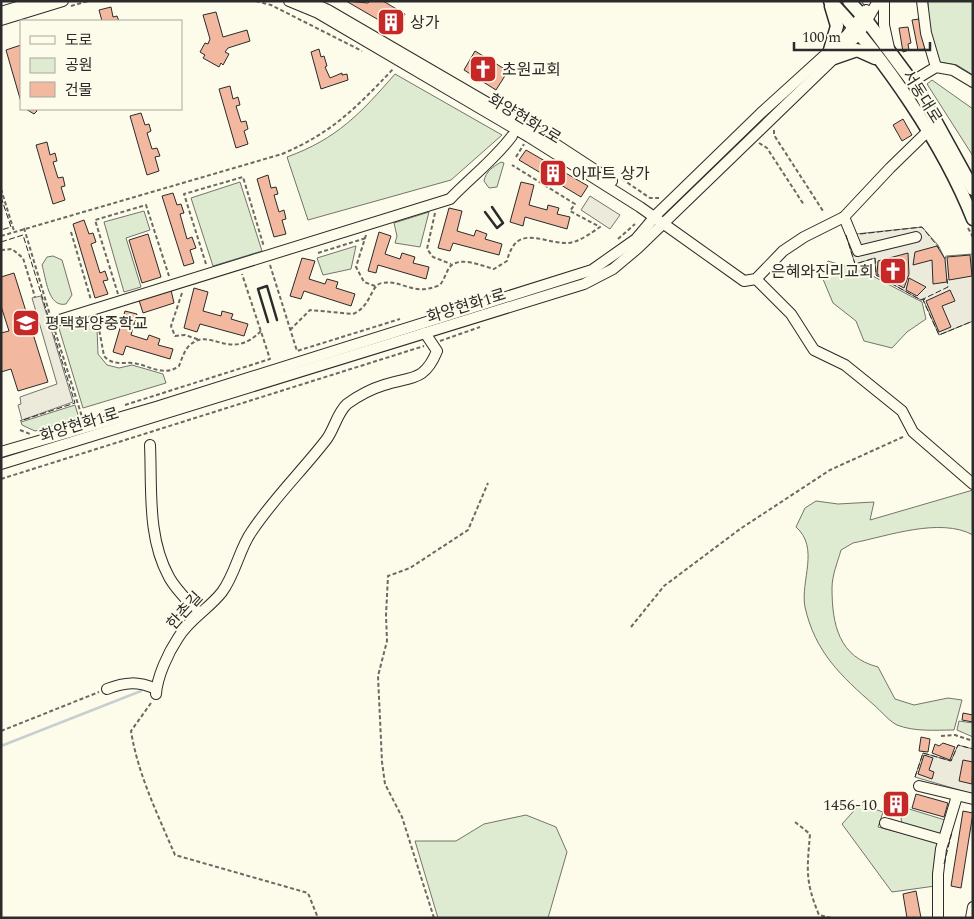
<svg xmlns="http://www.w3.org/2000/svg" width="974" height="919" font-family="Spectral,'Noto Sans KR',serif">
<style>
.green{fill:#deebd1;stroke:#74746e}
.parking{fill:#eceadb;stroke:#74746e}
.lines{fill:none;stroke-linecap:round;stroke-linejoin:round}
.stream{stroke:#c7d0d0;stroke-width:2.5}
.building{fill:#f2b8a0;stroke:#2b2b2b}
.minor-casing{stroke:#2b2b2b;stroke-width:12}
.major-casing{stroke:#2b2b2b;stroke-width:15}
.path{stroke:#6a6964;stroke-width:2;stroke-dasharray:4 2.5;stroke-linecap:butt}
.minor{stroke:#fdfbea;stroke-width:10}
.major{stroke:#fdfbea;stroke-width:12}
.fence{stroke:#2b2b2b;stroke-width:1;stroke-dasharray:6 2.5;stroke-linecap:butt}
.wall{stroke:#2b2b2b;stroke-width:2.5}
.labels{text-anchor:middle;stroke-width:4;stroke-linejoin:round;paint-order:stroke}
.poi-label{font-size:16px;fill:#2b2b2b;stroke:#fdfbea;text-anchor:start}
.street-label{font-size:16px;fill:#2b2b2b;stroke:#fdfbea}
</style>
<rect width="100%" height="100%" fill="#fdfbea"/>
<g class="green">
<path d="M928,1H973V75L957,65L939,62L929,25Z"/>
<path d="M395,74L502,135L451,180L308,220L287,157C337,139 361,113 395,74Z"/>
<path d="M932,80L973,109V156L927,84Z"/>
<path d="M501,162L504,163L497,187L489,188L484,181C486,171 493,167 501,162Z"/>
<path d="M240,182L262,251L213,266L191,198Z"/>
<path d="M144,211L150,230L126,238L141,287L124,292L104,222Z"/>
<path d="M429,212L420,247L395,243L397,236L394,223Z"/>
<path d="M356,246L351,269L323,275L317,258Z"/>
<path d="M53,256L62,260L72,295L66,304C48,308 46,278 42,265L47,257Z"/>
<path d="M828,261L867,273L922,302L926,319L907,332L892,348L864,341L856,321L833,303L820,272Z"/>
<path d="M92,315L97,329L98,354L107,365L119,368L132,365L163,374L166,383L83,408L58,325Z"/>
<path d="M75,405L79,418L35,431L22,425L21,422Z"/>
<path d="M973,490V535C940,517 888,536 853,543L841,550C838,561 832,575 832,588C832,625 839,657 878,667L895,699L914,705L948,698L962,700L954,730C935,730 915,732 897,725C889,721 881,711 874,705C841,676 815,652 805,607C800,581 820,548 796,527L805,508L816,501L838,504L874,502L870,520Z"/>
<path d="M959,721L973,723V737L957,730Z"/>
<path d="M860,804L883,812L878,827L940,843L935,886L892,892L842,824Z"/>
<path d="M906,808L945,820L940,834L903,826L901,819Z"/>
<path d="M526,815L556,827L567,852L548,918H438L415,841H456L484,824Z"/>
</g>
<g class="parking">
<path d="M590,196L620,215L610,229L581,210Z"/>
<path d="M922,227L938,245L945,259L946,256L973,254V321L939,335L923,299L921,300L876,275L875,258L855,264L846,235Z"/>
<path d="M41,296L73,402L22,420L18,405L21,404L20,397L57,384L32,298Z"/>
<path d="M958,745L973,749V794L915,777L923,753L951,761Z"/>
</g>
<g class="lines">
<path class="stream" d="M1,746L141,691"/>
</g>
<g class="building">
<path d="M346,1L368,3L370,1H383L405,14L396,30Z"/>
<path d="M111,7L113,17L117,16L119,21H102L99,10Z"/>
<path d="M216,12L223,37L247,30L250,41L228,48L225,52L229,54L223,65L221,63L219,67L203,58L205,55L200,52L205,43L208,44L210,39L203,15Z"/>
<path d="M919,19L925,49L918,50L912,20Z"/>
<path d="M908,27L911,43L908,44L909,50L903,52L899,28Z"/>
<path d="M21,45V102L6,50Z"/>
<path d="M319,49L321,57L324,56L327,66L325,67L330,78L342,73V75L347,74L348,80L321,89L311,52Z"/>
<path d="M475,51L508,71L496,90L464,70Z"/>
<path d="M230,86L233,99L238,97L240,105L236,106L241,122L246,121L248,129L244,131L248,144L236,148L219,89Z"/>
<path d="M26,109H36L37,111L34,114Z"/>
<path d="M141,113L145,125L149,124L151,131L147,133L152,149L157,148L160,156L155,157L159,171L147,175L130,116Z"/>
<path d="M903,119L912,135L902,141L893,125Z"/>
<path d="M47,142L50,155L55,153L57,161L53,162L58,178L63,177L65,186L61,187L65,200L53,204L36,145Z"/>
<path d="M526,150L588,186L581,197L519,160Z"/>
<path d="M268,175L271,188L276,187L278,194L274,195L279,212L284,210L286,219L282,220L286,234L274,237L257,179Z"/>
<path d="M521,182L534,185L529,205L547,210L548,205L559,208L557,214L570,217L567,229L525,217L523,226L510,222Z"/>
<path d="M173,193L177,205L181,204L184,213L180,214L187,239L192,237L196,248L190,250L194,263L184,266L162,196Z"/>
<path d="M449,208L462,211L457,231L474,236L476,230L487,234L485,239L502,244L499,255L453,243L450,251L438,248Z"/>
<path d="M84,220L89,234L93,233L96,242L91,244L100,273L105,271L108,280L103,281L108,294L95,298L73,224Z"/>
<path d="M379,232L391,236L385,254L400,259L402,253L415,257L413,263L429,267L426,279L378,265L376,273L368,271Z"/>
<path d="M148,234L161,277L142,283L129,240Z"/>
<path d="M937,246L945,259L947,282L933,284L932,260L913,265L915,252Z"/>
<path d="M908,253L909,274L904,288L877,274L878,261Z"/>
<path d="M970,255L972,276L949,280L947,257Z"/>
<path d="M302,258L315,261L309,279L325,284L327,279L338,282L336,288L355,294L351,306L304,291L301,299L290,296Z"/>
<path d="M14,273L48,382L18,391L11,369L1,372V333L9,331L1,306V277Z"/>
<path d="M909,278L926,287L917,296L906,290Z"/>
<path d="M194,288L208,292L203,311L221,316L222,311L233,314L231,319L248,324L244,336L200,324L197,332L184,328Z"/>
<path d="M171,290L174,303L143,313L139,300Z"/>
<path d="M950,290L955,301L942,306L951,327L939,332L926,301Z"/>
<path d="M125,311L137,314L131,335L147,340L149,335L160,339L158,345L173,349L170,359L126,346L123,355L113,352Z"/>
<path d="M963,713L973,715V722L962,720Z"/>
<path d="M921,737L930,739L928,752L919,751Z"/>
<path d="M943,743L955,747L950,760L932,753L935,744L939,746Z"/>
<path d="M924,755L933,758L929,770L934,772L932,779L918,774Z"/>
<path d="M963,760L973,762L972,784L959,781Z"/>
<path d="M890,793L907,798L902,815L885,810Z"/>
<path d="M916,794L948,803L944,817L912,808Z"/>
<path d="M963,811L973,813L961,888L951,886Z"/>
<path d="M916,891L921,918H907L903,894Z"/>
</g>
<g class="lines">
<g class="minor-casing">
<g id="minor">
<path d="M289,1L318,13L529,137L640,207L744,281L756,279L783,251L804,237L844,217L890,168L927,132"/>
<path d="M308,1L328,10L534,130L612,181"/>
<path d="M884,1V25L889,48"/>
<path d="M922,1L926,33L936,67"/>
<path d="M1,12L37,1"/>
<path d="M1,20L63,1"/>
<path d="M913,81L936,67L953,70L973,82"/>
<path d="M844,217L858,251L916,237"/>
<path d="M756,279L791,314L814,350L845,365L902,411L913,432L973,484"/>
<path d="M53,322L450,199C470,178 494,160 512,136"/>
<path d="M150,445C152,489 147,537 169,577C176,590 189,602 199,613"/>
<path d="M1,452L156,407L592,270L636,239L658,213L761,113L847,35L866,10"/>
<path d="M1,464L584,284L613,269L638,248L852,41L859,34L878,1"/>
<path d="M107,689C125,682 138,681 156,689"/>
<path d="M156,694C157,677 168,653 178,638C189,619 209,609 222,592C236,573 239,549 252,531C274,498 302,471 326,440C334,430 337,413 347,404C358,396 371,389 384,385C410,376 424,383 437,351L425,333"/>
<path d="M919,786L973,799"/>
<path d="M885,823L944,840"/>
<path d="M938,918V874L941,849L957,796"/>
<path d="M971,918L973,907"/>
</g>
</g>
<g class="major-casing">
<g id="major">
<path d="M830,1C885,58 944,146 973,219"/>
<path d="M849,1L867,21L919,91L973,189"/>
<path d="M830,50L837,26L831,6"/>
<path d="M834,58L857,50L875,58"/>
</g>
</g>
<g class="path">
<path d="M256,1L271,5L362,51"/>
<path d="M71,6L88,1"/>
<path d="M774,130V135L823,211"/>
<path d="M759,143L767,148L804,205"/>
<path d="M516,157L524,144"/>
<path d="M622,179L650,198H659"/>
<path d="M1,189L14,231"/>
<path d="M435,213L427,249L433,257L451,264"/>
<path d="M24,228L50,315"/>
<path d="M968,228L973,237"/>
<path d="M71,232L91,300"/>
<path d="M366,235L356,267L364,282L375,286"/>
<path d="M1,236L282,154C332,133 357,107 394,68"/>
<path d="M618,239L635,224"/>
<path d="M1,250L12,249L23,258L35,297"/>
<path d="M318,253L366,238"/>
<path d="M206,264L184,194L243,177L264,247"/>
<path d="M270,265L297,351L400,319"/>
<path d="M182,293L171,326L175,336L185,335L200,340"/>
<path d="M118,294L95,220L146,205L169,276"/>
<path d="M97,318L104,356C113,366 122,362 134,363C150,366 164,377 179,366C182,359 184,350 190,345C211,326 229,363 261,331"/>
<path d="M290,330L310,310L353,314C372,306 370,285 382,283C402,279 412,297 440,285C444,280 446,273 449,268C458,255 482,266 494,269L507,261C516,224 540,242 565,243C577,244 591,233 600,227L570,211L575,204L512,165"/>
<path d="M55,331L83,420"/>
<path d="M440,341L480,327"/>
<path d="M125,405L270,359L242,274"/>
<path d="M20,430L30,434"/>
<path d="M1,479L424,346"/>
<path d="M631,627L664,586L740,529L830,470L905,436"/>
<path d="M151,703L131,731C138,775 158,815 175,855L308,893L318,918"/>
<path d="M1,731L99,692"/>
<path d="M941,736L955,735L973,741"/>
<path d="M795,822L810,834C807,870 805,881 819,915L831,918"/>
<path d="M434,918L402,817L385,784L382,762L378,676L387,641L386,615L388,576L410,568L468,530L488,483"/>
</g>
<use href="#minor" class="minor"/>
<use href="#major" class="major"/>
<g class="fence">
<path d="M861,1L865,6"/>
<path d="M1,197L11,227L1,230"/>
<path d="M860,234L922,227L939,248"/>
<path d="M846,235L855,264L875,258L876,275L921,300L948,287L947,279"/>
<path d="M1,242L23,235L75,403L20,421"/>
<path d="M925,299L923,300L939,335L973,321"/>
<path d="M915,777L923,753L951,761L958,745L973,749"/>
<path d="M944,864L952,832"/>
</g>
<g class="wall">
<path d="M485,212L497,228L503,223L492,207"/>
<path d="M268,322L258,289L267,286L277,320"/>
</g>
</g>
<defs>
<g id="building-square" transform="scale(1.4375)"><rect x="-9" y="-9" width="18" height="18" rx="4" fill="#c62828" stroke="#fdfbea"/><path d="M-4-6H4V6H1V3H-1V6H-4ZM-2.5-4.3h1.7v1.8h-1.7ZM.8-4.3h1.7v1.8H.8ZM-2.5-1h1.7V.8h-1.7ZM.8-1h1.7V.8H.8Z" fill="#fff"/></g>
<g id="church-square" transform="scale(1.4375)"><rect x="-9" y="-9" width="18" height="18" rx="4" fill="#c62828" stroke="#fdfbea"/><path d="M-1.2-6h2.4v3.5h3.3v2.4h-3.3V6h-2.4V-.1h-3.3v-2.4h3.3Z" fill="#fff"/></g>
<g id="school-square" transform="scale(1.4375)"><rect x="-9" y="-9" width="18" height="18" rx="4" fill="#c62828" stroke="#fdfbea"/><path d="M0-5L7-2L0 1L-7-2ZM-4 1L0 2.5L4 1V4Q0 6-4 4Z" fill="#fff"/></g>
</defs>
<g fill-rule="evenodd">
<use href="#building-square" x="391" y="22"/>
<use href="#church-square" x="483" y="69"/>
<use href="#building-square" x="553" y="173"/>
<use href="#church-square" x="893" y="271"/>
<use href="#school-square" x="26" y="323"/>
<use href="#building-square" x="896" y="804"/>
</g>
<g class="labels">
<g class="poi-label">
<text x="410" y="28">상가</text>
<text x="502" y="75">초원교회</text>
<text x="572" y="179">아파트 상가</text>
<text x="874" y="277" text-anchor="end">은혜와진리교회</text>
<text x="45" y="329">평택화양중학교</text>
<text x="877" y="810" text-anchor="end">1456-10</text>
</g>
<g class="street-label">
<text transform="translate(923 96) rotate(58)" y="6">서동대로</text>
<text transform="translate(525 118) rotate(31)" y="6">화양현화2로</text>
<text transform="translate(466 305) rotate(-17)" y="6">화양현화1로</text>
<text transform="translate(79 424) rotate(-17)" y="6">화양현화1로</text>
<text transform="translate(184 610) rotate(-48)" y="6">한촌길</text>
</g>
</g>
<rect width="974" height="919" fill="none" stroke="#2b2b2b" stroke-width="5"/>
<rect x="20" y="20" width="162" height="90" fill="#fdfbea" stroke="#a9a89e"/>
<rect x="30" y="36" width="25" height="8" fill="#fdfbea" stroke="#a9a89e"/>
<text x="65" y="45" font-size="15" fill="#2b2b2b">도로</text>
<rect x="30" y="58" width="25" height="15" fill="#deebd1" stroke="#a9a89e"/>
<text x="65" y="70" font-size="15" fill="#2b2b2b">공원</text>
<rect x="30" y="82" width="25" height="15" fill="#f2b8a0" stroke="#a9a89e"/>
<text x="65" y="95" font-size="15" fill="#2b2b2b">건물</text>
<path d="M794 42v8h136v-8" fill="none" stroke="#2b2b2b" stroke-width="2.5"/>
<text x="802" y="42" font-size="15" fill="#2b2b2b" stroke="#fdfbea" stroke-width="4" paint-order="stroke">100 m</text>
</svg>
